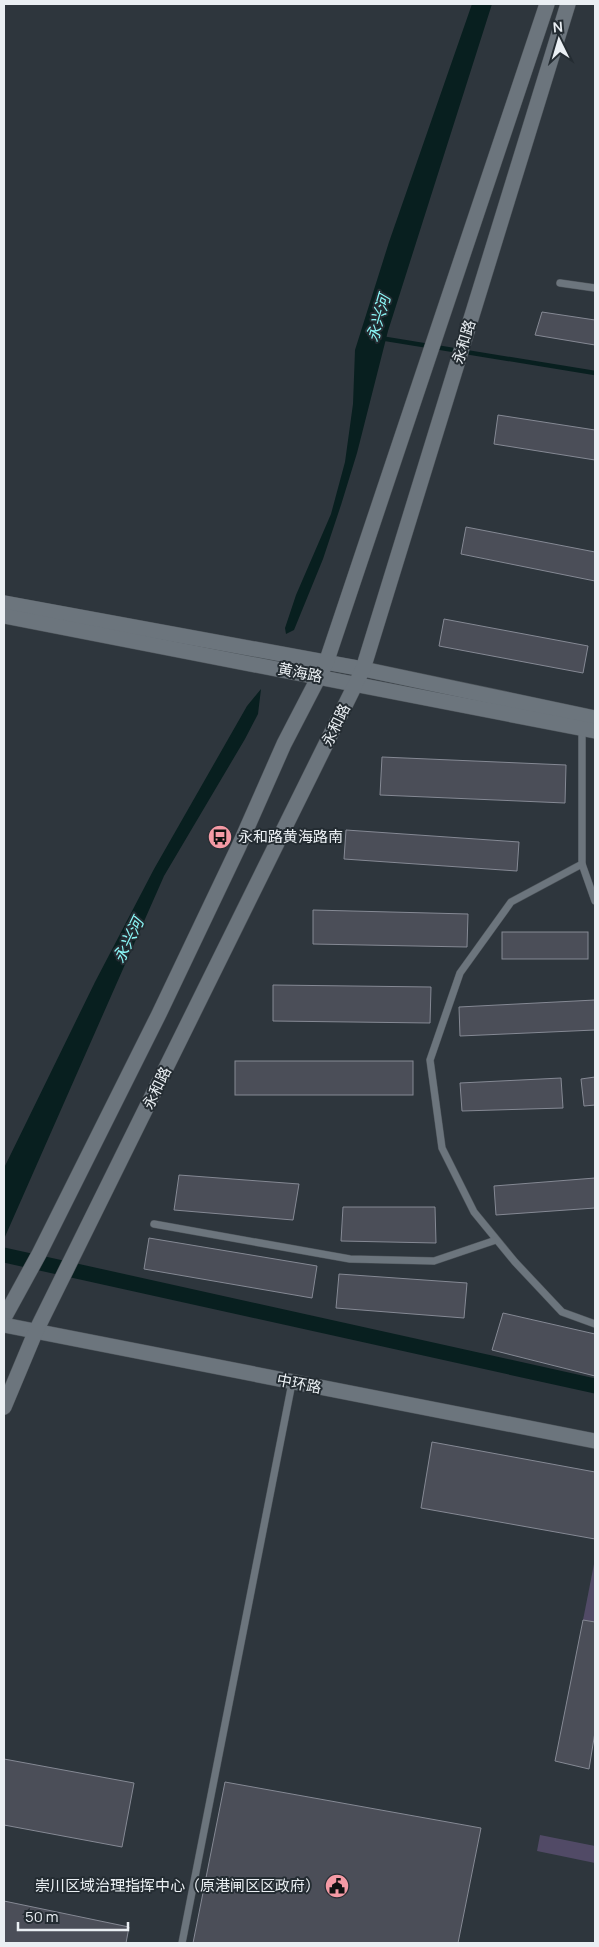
<svg xmlns="http://www.w3.org/2000/svg" width="599" height="1947" font-family="Manrope,'Noto Sans SC',sans-serif">
<style>
.green{fill:#514a66}
.water{fill:#081f1f}
.lines{fill:none;stroke-linecap:round;stroke-linejoin:round}
.stream{stroke:#081f1f;stroke-width:4.5}
.canal{stroke:#081f1f;stroke-width:15}
.building{fill:#4b4e58;stroke:#858994}
.lane-casing{stroke:#4d545a;stroke-width:8}
.secondary-casing{stroke:#4d545a;stroke-width:16}
.lane{stroke:#6c757d;stroke-width:7}
.secondary{stroke:#6c757d;stroke-width:15}
.labels{text-anchor:middle;stroke-width:4;stroke-linejoin:round;paint-order:stroke}
.street-label{font-size:15px;fill:#eaeff3;stroke:#242c32}
.poi-label{font-size:15px;fill:#eaeff3;stroke:#242c32;text-anchor:start}
.water-label{font-size:16px;font-style:italic;fill:#8bf8f8;stroke:#242c32}
</style>
<rect width="100%" height="100%" fill="#2e363d"/>
<g class="green">
<path d="M595,1559V1622L583,1620Z"/>
<path d="M540,1835L595,1846V1863L537,1851Z"/>
</g>
<g class="water">
<path d="M472,4H492L388,331L357,453L341,505L323,559L294,630L286,634L285,628L296,595L331,514L345,462L353,404L355,350L389,242Z"/>
<path d="M261,689L258,714L245,739L164,876L4,1239V1168L95,982L154,869L247,706Z"/>
</g>
<g class="lines">
<path class="stream" d="M380,338L595,373"/>
<path class="canal" d="M4,1255L595,1386"/>
</g>
<g class="building">
<path d="M542,312L595,320V345L535,335Z"/>
<path d="M498,415L595,430V460L494,444Z"/>
<path d="M466,527L595,552V581L461,554Z"/>
<path d="M444,619L588,646L583,673L439,646Z"/>
<path d="M382,757L566,765L565,803L380,795Z"/>
<path d="M346,830L519,842L517,871L344,859Z"/>
<path d="M313,910L468,914L467,947L313,944Z"/>
<rect x="502" y="932" width="86" height="27"/>
<path d="M273,985L431,987L430,1023L273,1021Z"/>
<path d="M595,1000V1030L460,1036L459,1007Z"/>
<rect x="235" y="1061" width="178" height="34"/>
<path d="M595,1077V1105L584,1106L581,1079Z"/>
<path d="M561,1078L563,1108L462,1111L460,1083Z"/>
<path d="M179,1175L299,1184L293,1220L174,1210Z"/>
<path d="M595,1178V1208L496,1215L494,1186Z"/>
<path d="M343,1207H435L436,1243L341,1241Z"/>
<path d="M149,1238L317,1266L312,1298L144,1269Z"/>
<path d="M339,1274L467,1283L464,1318L336,1308Z"/>
<path d="M503,1313L595,1334V1376L492,1350Z"/>
<path d="M432,1442L595,1472V1539L421,1508Z"/>
<path d="M583,1620L595,1622V1732L589,1769L555,1761Z"/>
<path d="M4,1759L134,1783L122,1847L4,1825Z"/>
<path d="M225,1782L481,1828L458,1943H193Z"/>
<path d="M4,1901L129,1927L126,1943H4Z"/>
</g>
<g class="lines">
<g class="lane-casing">
<g id="lane">
<path d="M560,283L595,288"/>
<path d="M582,728V864L595,901"/>
<path d="M582,864L511,902L460,973L430,1060L442,1148L474,1212L515,1262L562,1312L595,1324"/>
<path d="M154,1224L350,1259L434,1261L496,1240"/>
<path d="M182,1943L292,1383"/>
</g>
</g>
<g class="secondary-casing">
<g id="secondary">
<path d="M4,603L363,669L595,718"/>
<path d="M4,616L595,731"/>
<path d="M4,1318L39,1254L158,1016L239,846L284,744L326,663L547,4"/>
<path d="M4,1325L595,1441"/>
<path d="M4,1407L35,1333L363,669L568,4"/>
</g>
</g>
<use href="#lane" class="lane"/>
<use href="#secondary" class="secondary"/>
</g>
<defs>
<g id="bus-disc" transform="scale(1.25)"><circle r="9.5" fill="#f49aa5" stroke="#242c32"/><path d="M-5-6H5V4H4V6H2V4H-2V6H-4V4H-5ZM-3.5-4V0h7V-4ZM-3.5 1.2v1.5H-2V1.2ZM2 1.2v1.5H3.5V1.2Z" fill="#111"/></g>
<g id="civic-disc" transform="scale(1.25)"><circle r="9.5" fill="#f49aa5" stroke="#242c32"/><path d="M-.6-6.5H3V-4.5H.6V-3L4-1V1h2V6H-6V1h2V-1L-.6-3ZM-1.2 2.5V6h2.4V2.5Z" fill="#111"/></g>
</defs>
<g fill-rule="evenodd">
<use href="#bus-disc" x="220" y="837"/>
<use href="#civic-disc" x="337" y="1886"/>
</g>
<g class="labels">
<g class="street-label">
<text transform="translate(464 342) rotate(-73)" y="5">永和路</text>
<text transform="translate(300 673) rotate(11)" y="5">黄海路</text>
<text transform="translate(336 725) rotate(-64)" y="5">永和路</text>
<text transform="translate(157 1088) rotate(-64)" y="5">永和路</text>
<text transform="translate(299 1384) rotate(11)" y="5">中环路</text>
</g>
<g class="poi-label">
<text x="238" y="842">永和路黄海路南</text>
<text x="320" y="1891" text-anchor="end">崇川区域治理指挥中心（原港闸区区政府）</text>
</g>
<g class="water-label">
<text transform="translate(378 318) rotate(-74)" y="6">永兴河</text>
<text transform="translate(128 940) rotate(-64)" y="6">永兴河</text>
</g>
</g>
<rect width="599" height="1947" fill="none" stroke="#eaeff3" stroke-width="10"/>
<g transform="translate(559 40) rotate(355)" stroke="#242c32" stroke-width="4" paint-order="stroke">
<path d="M0-4L9 19L0 12L-9 19Z" fill="#eaeff3"/>
<text y="-8" font-size="14" font-weight="bold" text-anchor="middle" fill="#eaeff3">N</text>
</g>
<path d="M18 1922v8h110v-8" fill="none" stroke="#eaeff3" stroke-width="2.5"/>
<text x="25" y="1922" font-size="15" fill="#eaeff3" stroke="#242c32" stroke-width="4" paint-order="stroke">50 m</text>
</svg>
